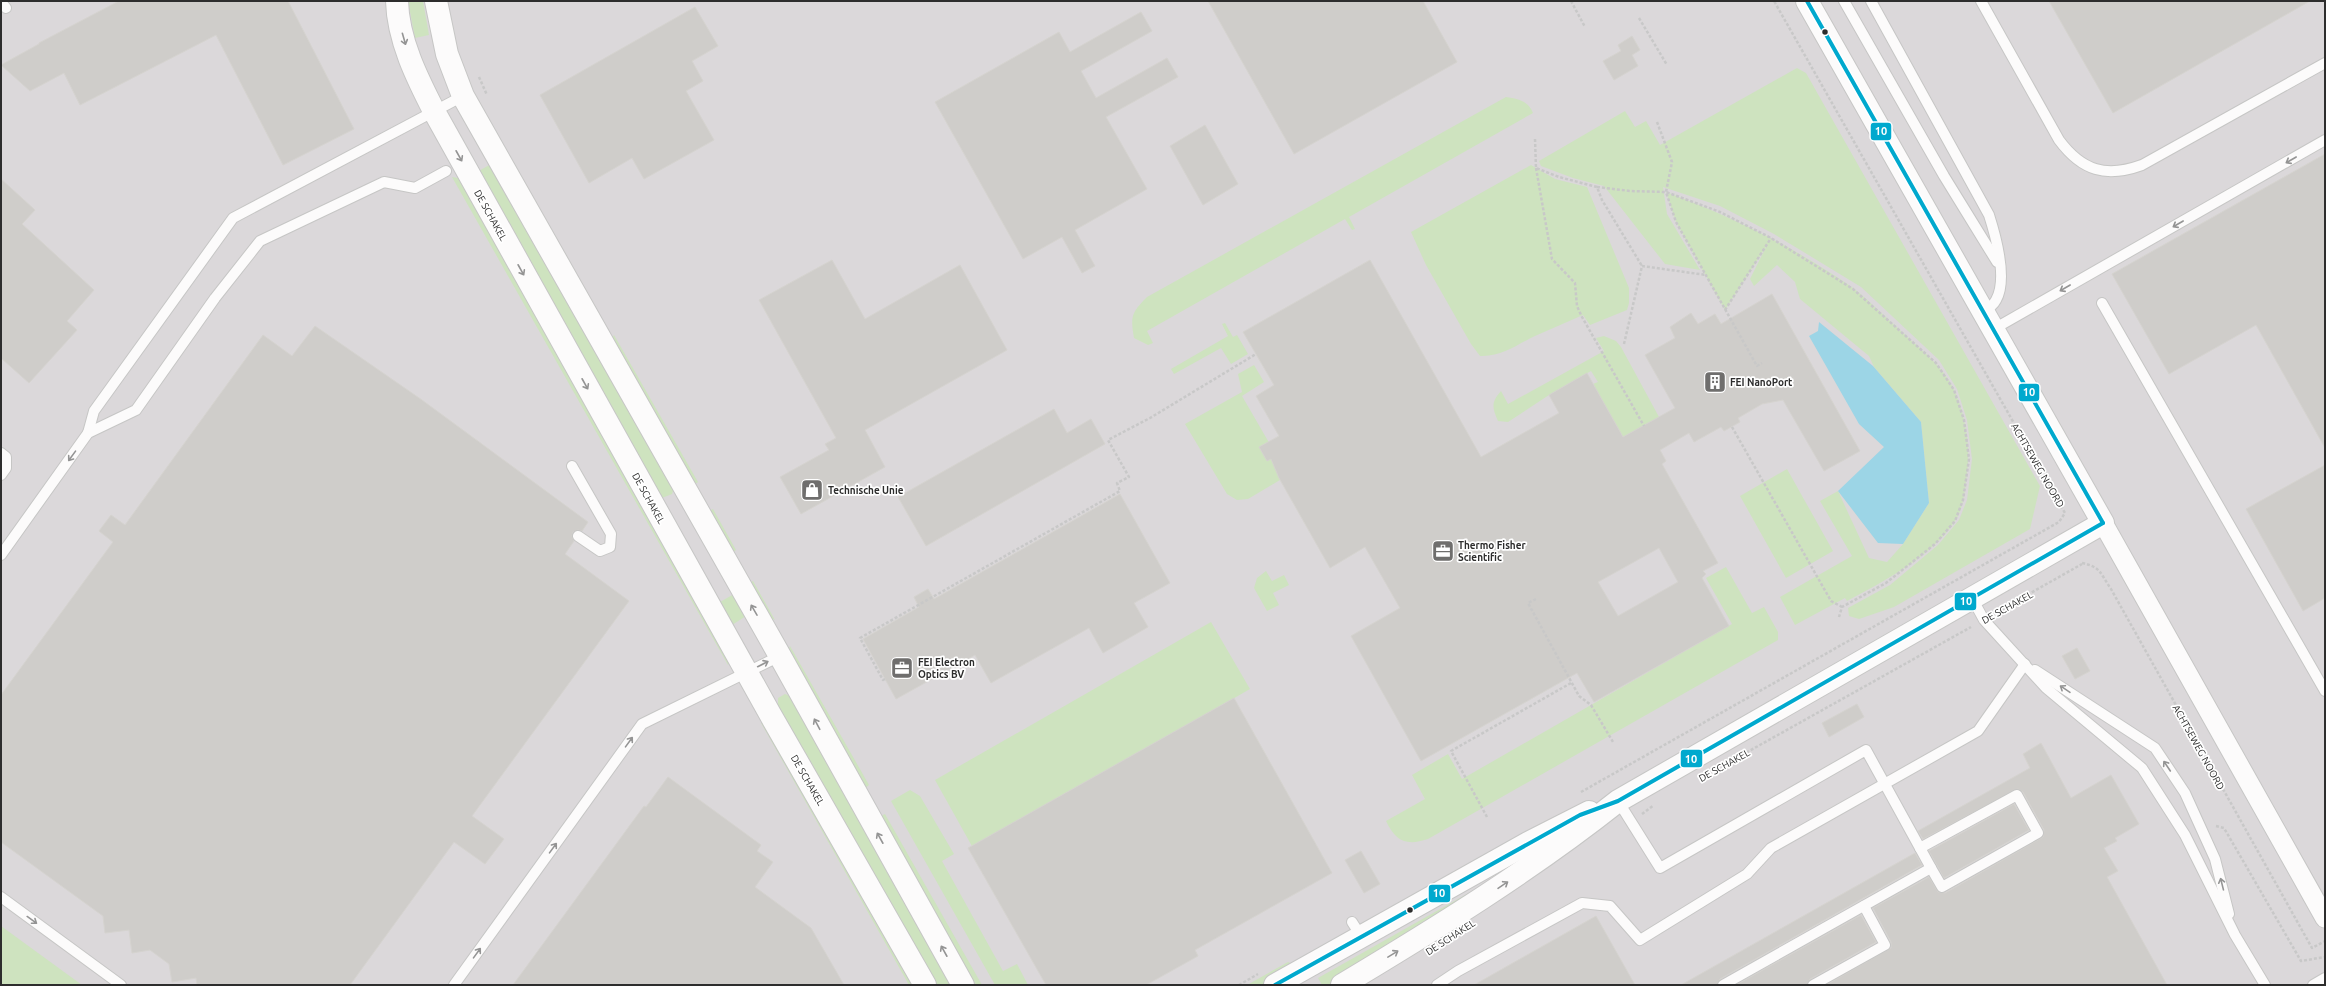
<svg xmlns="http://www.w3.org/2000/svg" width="2326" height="986" font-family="Ubuntu,sans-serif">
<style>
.industrial{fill:#dbd8da}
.green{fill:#cee3bf}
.water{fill:#9cd5e6}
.building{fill:#cfcdca;stroke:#d5d3cf;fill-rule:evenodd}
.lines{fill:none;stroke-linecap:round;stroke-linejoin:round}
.service-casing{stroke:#c6c6c5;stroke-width:12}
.minor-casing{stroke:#c6c6c5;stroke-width:21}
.tertiary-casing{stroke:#c6c6c5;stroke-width:24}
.path{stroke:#c8c8c8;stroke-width:2.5;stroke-dasharray:3 2;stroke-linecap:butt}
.service{stroke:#fcfbfb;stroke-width:10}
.minor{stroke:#fcfbfb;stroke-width:19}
.tertiary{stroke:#fcfbfb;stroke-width:22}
.bus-1-casing{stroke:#fff;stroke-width:7}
.bus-1{stroke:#00a9ce;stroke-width:4}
.oneway{stroke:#949494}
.bus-dot{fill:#2d2d2d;stroke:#fff;stroke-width:1.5}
.labels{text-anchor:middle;stroke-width:3.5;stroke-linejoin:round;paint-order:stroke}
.street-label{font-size:10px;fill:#2d2d2d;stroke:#fff}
.poi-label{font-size:10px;font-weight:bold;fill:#2d2d2d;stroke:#fff;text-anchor:start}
.line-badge{stroke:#fff;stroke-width:1.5}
.badge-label{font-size:11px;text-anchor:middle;font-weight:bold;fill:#fff}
</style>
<rect width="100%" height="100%" fill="#eae7e3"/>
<path class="industrial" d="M1,1H2325V985H74L1,932Z"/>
<g class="green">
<path d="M408,1H423L429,35L415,38Z"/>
<path d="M1797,68L1806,73L2040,486L2030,529L1894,607L1859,619L1849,616L1848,608L1890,585L1938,545L1959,520L1967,500L1972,459L1967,420L1957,389L1939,360L1861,287L1774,234L1720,206L1663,187L1667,214L1700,270L1665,264L1604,186L1573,178L1541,166L1539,161L1625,111L1635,127L1646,121L1660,145Z"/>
<path d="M1506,97C1519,99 1528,101 1533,113L1349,217L1355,229L1352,230L1345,219L1147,331L1153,343L1148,345L1134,338C1130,316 1132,312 1147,297Z"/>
<path d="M491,164L674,488L672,494L662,498L477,172Z"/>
<path d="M1531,165L1555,179L1587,187L1629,288V303L1627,310L1590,325L1583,315C1567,322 1551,329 1535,336C1516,345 1502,357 1480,356L1471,344L1426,265L1411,232Z"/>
<path d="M452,177L458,178L730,659L728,665Z"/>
<path d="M1666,192C1731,216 1796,248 1853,288C1870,301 1886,318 1902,332C1921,350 1943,366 1954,390C1965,414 1971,447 1967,473C1965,489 1964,507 1955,521C1932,556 1883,582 1847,601L1845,598L1795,625L1780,597L1852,556L1820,501L1838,491L1869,558L1887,562L1903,544L1929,503L1921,422L1874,367L1869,356L1800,299L1795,282L1777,265L1754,286L1750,279L1767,245L1725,310L1676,222Z"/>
<path d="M1225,323L1233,337L1237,335L1248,354L1231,364L1221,348L1174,374L1171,369L1228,336L1222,324Z"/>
<path d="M614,335L698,482L694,485L612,339Z"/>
<path d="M1604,336L1616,341L1621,347L1659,417L1623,437L1593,384L1598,382L1591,371L1549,395L1508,422L1498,421C1492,408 1491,402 1501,391L1508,404L1604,351L1596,338Z"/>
<path d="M1254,365L1264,382L1242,396L1275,453L1304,458L1277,474L1280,480L1248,499L1237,500L1227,494L1185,424L1242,392L1238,374Z"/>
<path d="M1787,469L1833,551L1786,578L1740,496Z"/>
<path d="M713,509L736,550L732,553L709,511Z"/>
<path d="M1726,567L1752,613L1764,607L1778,632V640L1428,839C1407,846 1396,842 1386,821L1425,799L1412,775L1448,754L1462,779L1732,624L1706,578Z"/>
<path d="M1266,571L1272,581L1284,575L1289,585L1273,593L1279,605L1267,611L1254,588L1257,578Z"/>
<path d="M753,581L775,620L769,617L749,583Z"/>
<path d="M734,594L746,616L732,625L720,602Z"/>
<path d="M1211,622L1250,689L973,848L935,780Z"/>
<path d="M790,646L869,785L865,788L788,652Z"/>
<path d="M785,694L792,697L955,985H936L778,706V698Z"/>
<path d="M761,723L766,724L914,985H909Z"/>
<path d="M910,790L920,796L954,854L942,861L1003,971L1017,964L1028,985H995L891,801Z"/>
<path d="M885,814L982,985H976L881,816Z"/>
<path d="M1481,886L1372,961L1329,985H1322L1318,978Z"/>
<path d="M1,926L82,985H1Z"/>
<path d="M1288,962L1293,964L1265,985H1247Z"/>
</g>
<path class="water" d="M1819,322L1873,366L1921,422L1929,503L1903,544L1878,543L1838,491L1884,447L1859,424L1809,336L1818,331Z"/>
<g class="building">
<path d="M119,1H288L354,129L283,165L216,35L80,105L64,73L30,91L1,65L39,44V43Z"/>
<path d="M1208,1H1423L1457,62L1294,154Z"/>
<path d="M2049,1H2310L2113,113Z"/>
<path d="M695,7L718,46L692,61L703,81L686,91L714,140L644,179L632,158L589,183L540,95Z"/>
<path d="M1141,12L1152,31L1081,71L1096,98L1167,58L1178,77L1106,117L1147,189L1075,230L1095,266L1082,273L1062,237L1023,259L935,102L1059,32L1070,52Z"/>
<path d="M1632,36L1640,50L1632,55L1638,66L1614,80L1603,61L1621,51L1618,45Z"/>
<path d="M1205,125L1238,184L1203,205L1170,146Z"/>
<path d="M2325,154V448L2256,325L2169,374L2112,274Z"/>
<path d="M1,179L35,210L22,224L94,290L67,321L77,330L29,383L1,358Z"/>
<path d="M832,260L865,319L960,265L1007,350L865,430L885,467L801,514L780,477L829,450L825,444L836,438L759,300Z"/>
<path d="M1370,260L1481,457L1559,413L1549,395L1587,373L1623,437L1675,408L1645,355L1675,338L1670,327L1691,313L1698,324L1715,314L1721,324L1772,294L1860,451L1824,471L1783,400L1762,404L1738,418L1740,422L1724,431L1721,427L1694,442L1689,433L1660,450L1666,461L1662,464L1718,563L1703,571L1706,574L1702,578L1729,626L1594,702L1577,673L1421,761L1351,636L1400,608L1365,547L1330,568L1279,478L1271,459L1267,461L1259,447L1279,436L1256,396L1274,385L1243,332ZM1659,548L1678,582L1618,616L1598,582Z"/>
<path d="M315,326L422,400L588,522L582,531L578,530L573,532L572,536L574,541L565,554L629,601L472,816L504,839L485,864L454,842L350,985H197L196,978L172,982L169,964L150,950L132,953L129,930L105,933L103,916L1,842V695L113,542L99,531L111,515L125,525L263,335L292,356Z"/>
<path d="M1054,409L1067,433L1091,419L1105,444L926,546L898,497Z"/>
<path d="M2325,465V598L2303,611L2246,509Z"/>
<path d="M1120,494L1170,583L1134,603L1148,627L1103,653L1089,628L991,683L975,655L896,699L863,639L919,607L914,597L928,589L934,599Z"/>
<path d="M2077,648L2090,671L2075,679L2062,656Z"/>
<path d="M1234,698L1332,873L1195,950L1198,956L1146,985H1046L968,848Z"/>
<path d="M1857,704L1864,717L1829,737L1822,723Z"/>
<path d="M2041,743L2071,798L2111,775L2139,824L2115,838L2117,841L2104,848L2118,871L2107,877L2167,985H1826L1891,948V942L1873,908L1929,877L1938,892L1945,893L2043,837L2044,830L2023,792L2018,789L1923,839L1918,831L2030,768L2023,754Z"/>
<path d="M668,777L761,845L757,851L773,862L755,887L811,928L844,985H513L644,806L646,807Z"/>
<path d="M2014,804L2029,830L1944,878L1929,851Z"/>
<path d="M1361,851L1380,884L1364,893L1345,860Z"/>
<path d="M1915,853L1922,865L1720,979L1717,985H1681Z"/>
<path d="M1861,915L1876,942L1810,979L1807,985H1736Z"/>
<path d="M1596,916L1635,985H1474Z"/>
</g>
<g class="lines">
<g class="service-casing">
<g id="service">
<path d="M1844,1L1944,176L1997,262"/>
<path d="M1871,1L1989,215C1996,237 2008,279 1996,300C1993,306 1988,309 1982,312"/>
<path d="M1981,1L2059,140C2082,171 2106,178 2142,165L2325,63"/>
<path d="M1,2L6,8"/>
<path d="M2102,303L2325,691"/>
<path d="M1992,330L2325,140"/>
<path d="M88,433L94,411L233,218L463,96"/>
<path d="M1,453L6,457V468L1,475"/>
<path d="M572,466L611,534L610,547L600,551L578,536"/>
<path d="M1,555L88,433L136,410L215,298L260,241L384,182L415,188L446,171"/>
<path d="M1972,598L1984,620L2046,688L2142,768L2185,835L2235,935L2265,985"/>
<path d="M2035,670L2155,748L2185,793L2215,859L2229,914"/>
<path d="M1618,801L1660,868L1866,750L1920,848L2017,795L2038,833L1942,887L1931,868L1723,985"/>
<path d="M1920,848L1931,868"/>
<path d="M1,897L121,985"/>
<path d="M1352,922L1361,936"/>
<path d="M454,985L642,724L780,656"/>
<path d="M1437,985L1458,971L1582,903L1610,906L1640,940L1747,874L1771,848L1978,731L2025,664"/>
<path d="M1813,985L1885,945L1864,906"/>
<path d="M2313,985L2325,978"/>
</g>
</g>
<g class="minor-casing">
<path id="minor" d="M2103,523L2325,918"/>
</g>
<g class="tertiary-casing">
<g id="tertiary">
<path d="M397,1C398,40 417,78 435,113L770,714L925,985"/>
<path d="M436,1L447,54L463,96L780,656L963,985"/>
<path d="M1275,985L1528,843L1589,812"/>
<path d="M1342,985C1437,928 1531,870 1618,801L2103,523L1807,1"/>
</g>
</g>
<g class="path">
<path d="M1571,1L1585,27"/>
<path d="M1639,18L1667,65"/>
<path d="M479,77L487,95"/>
<path d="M1657,122L1672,162L1666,192L1676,222L1757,366L1762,363"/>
<path d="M1535,139L1536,168L1559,177L1597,187L1602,200L1642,266"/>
<path d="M1536,168L1552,259L1575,283L1577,306L1582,317L1644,426"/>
<path d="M1597,187L1630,191L1666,192L1720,212L1771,238L1853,289L1936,363L1954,390L1964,420L1969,459L1963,500L1955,521L1935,544L1886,583L1842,607L1839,617"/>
<path d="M1725,310L1771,238"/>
<path d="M1624,344L1642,266L1706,275"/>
<path d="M1732,427L1831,601L1842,607"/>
<path d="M2082,563C2101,567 2100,573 2111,589L2312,948L2325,941"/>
<path d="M1536,599L1528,603L1579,696L1591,705L1613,742"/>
<path d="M1997,612L2082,564"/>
<path d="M885,679L883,680L860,638L1120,491L1117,483L1129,477L1108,440L1150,418L1256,354"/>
<path d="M1742,755L1971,627"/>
<path d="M1581,792L2059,522L2065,513L1774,1"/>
<path d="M1642,814L1654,805"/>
<path d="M1487,817L1451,751L1571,683"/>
<path d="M2216,826L2224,828L2301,961L2325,957"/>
<path d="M1239,985L1258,974"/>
</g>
<use href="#service" class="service"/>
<use href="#minor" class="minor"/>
<use href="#tertiary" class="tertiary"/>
<g class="bus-1-casing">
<g id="bus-1">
<path d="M1807,1L2103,523"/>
<path d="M1275,985L1580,815L1618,801L2103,523"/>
</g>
</g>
<use href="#bus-1" class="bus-1"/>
</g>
<defs><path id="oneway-shaft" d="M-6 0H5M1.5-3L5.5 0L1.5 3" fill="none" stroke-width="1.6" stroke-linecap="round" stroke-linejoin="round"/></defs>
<g class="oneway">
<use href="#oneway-shaft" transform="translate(404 39) rotate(74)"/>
<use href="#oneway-shaft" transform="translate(459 156) rotate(61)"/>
<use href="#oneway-shaft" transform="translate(2291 160) rotate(150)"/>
<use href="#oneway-shaft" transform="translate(2178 224) rotate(150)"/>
<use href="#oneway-shaft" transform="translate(521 270) rotate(61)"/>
<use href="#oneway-shaft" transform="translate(2065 288) rotate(150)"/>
<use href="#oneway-shaft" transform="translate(585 384) rotate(61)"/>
<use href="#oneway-shaft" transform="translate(72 456) rotate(126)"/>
<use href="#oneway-shaft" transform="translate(754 610) rotate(-120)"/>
<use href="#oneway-shaft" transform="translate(763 664) rotate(-27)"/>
<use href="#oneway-shaft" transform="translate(2065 689) rotate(-146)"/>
<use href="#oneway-shaft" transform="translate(817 724) rotate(-118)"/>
<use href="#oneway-shaft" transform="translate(629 742) rotate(-54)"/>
<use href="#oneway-shaft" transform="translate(2167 766) rotate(-124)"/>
<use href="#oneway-shaft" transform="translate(880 838) rotate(-119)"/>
<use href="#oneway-shaft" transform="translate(553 848) rotate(-54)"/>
<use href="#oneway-shaft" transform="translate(2222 884) rotate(-104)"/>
<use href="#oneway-shaft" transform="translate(1503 885) rotate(-34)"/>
<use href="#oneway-shaft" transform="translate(32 920) rotate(36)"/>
<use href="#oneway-shaft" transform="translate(944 951) rotate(-119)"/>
<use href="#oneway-shaft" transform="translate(477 953) rotate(-54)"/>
<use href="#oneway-shaft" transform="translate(1393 954) rotate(-31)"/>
</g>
<defs>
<g id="building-square" transform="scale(1.15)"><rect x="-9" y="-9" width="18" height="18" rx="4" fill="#6f6e6d" stroke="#fff"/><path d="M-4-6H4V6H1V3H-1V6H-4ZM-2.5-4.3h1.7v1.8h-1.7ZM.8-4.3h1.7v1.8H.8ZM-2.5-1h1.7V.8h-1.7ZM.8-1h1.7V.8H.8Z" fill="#fff"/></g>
<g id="shop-square" transform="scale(1.15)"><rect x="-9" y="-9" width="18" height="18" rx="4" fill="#6f6e6d" stroke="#fff"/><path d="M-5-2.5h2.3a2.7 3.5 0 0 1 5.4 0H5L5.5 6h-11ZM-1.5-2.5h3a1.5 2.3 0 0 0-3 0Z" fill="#fff"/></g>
<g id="office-square" transform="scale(1.15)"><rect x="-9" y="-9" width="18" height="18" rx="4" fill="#6f6e6d" stroke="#fff"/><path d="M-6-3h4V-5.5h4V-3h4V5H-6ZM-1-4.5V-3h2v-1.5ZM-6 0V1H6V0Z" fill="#fff"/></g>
</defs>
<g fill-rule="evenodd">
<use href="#building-square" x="1715" y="382"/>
<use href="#shop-square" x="812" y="490"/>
<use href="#office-square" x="1443" y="551"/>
<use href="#office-square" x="902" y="668"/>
</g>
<g class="bus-dot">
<circle cx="1825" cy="32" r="3.5"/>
<circle cx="1410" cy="910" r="3.5"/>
</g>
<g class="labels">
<g class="street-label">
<text transform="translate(491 215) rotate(61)" y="4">DE SCHAKEL</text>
<text transform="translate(2038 465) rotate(60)" y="4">ACHTSEWEG NOORD</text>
<text transform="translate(649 498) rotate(61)" y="4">DE SCHAKEL</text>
<text transform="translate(2007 607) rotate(-29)" y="4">DE SCHAKEL</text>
<text transform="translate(2199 747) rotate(61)" y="4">ACHTSEWEG NOORD</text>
<text transform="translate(1724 765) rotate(-29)" y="4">DE SCHAKEL</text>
<text transform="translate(808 780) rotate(60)" y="4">DE SCHAKEL</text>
<text transform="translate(1450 937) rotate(-33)" y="4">DE SCHAKEL</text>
</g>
<g class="poi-label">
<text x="1730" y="386">FEI NanoPort</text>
<text x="828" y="494">Technische Unie</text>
<text x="1458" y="549">Thermo Fisher<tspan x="1458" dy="12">Scientific</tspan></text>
<text x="918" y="666">FEI Electron<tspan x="918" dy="12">Optics BV</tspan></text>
</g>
</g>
<g class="line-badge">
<rect x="1870" y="122" width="22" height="19" rx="4" fill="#00a9ce"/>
<rect x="2018" y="383" width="22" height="19" rx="4" fill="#00a9ce"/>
<rect x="1954" y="592" width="23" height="19" rx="4" fill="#00a9ce"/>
<rect x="1680" y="749" width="23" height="19" rx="4" fill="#00a9ce"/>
<rect x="1428" y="884" width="23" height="19" rx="4" fill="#00a9ce"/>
</g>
<g class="badge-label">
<text x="1881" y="135">10</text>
<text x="2029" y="396">10</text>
<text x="1966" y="605">10</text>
<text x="1691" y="763">10</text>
<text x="1439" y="897">10</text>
</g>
<rect width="2326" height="986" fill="none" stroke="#2d2d2d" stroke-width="4"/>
</svg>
